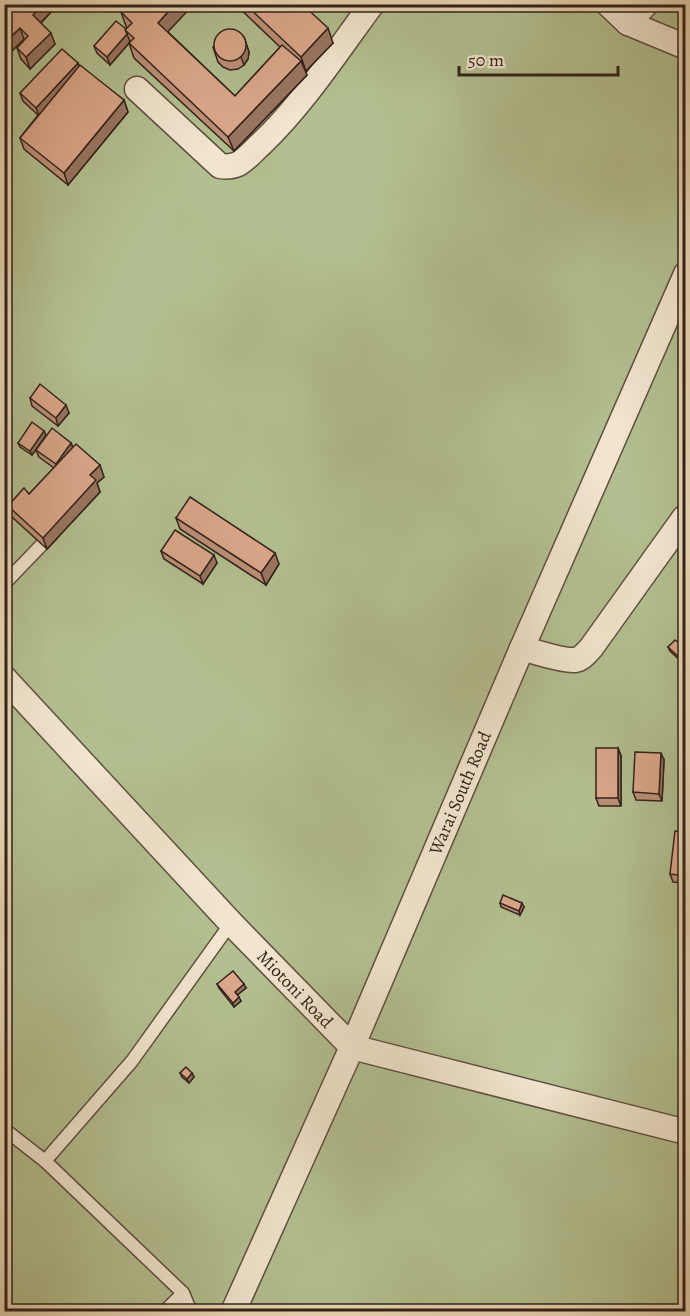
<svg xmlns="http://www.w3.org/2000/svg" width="690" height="1316" font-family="Alegreya,serif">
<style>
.green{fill:#b3bf90;stroke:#727056;stroke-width:1.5}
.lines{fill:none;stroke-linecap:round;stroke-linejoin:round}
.service-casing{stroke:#5f4f41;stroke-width:15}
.minor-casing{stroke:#5f4f41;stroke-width:27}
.service{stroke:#f1e5ce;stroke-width:12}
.minor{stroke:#f1e5ce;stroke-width:24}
.wall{fill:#bc9078;stroke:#31221b;stroke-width:1.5}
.shaded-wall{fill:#997561;stroke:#31221b;stroke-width:1.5}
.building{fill:#dba78b;stroke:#31221b;stroke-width:1.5}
.labels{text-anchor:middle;stroke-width:6;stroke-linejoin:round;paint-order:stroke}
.street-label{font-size:18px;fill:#31221b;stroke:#f1e5ce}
</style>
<rect width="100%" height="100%" fill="#e9d7b4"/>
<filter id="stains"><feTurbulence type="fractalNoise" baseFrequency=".00333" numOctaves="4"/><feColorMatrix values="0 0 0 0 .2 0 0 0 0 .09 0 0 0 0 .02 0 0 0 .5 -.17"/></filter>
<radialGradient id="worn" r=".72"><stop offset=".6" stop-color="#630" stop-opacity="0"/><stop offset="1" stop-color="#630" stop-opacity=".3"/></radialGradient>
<path class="green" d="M5,5H685V1311L5,1312Z"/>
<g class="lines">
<g class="service-casing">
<g id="service">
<path d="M4,584L53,533"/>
<path d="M4,1129L45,1161L183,1293L191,1312"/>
<path d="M45,1161L132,1061L231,923"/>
<path d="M164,1312L183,1293"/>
</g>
</g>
<g class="minor-casing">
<g id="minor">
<path d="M608,4L628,23L686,47"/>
<path d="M628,23L646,4"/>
<path d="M137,89L220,166C227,167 231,167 238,164C247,159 254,150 262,143C303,104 338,50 372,4"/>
<path d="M522,648C535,652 563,661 575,660C582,659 586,653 591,648L684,518"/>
<path d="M4,678L231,923L352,1047L686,1132"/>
<path d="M233,1312L352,1047L522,648L686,274"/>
</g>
</g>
<use href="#service" class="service"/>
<use href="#minor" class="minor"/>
</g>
<g class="wall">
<path d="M4,4H59L41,23L55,44L30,69L21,59L17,48L25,40L24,39L9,54L4,50Z"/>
<path d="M235,4H302L333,43L306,71L305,70L307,75L234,151L134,58L129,43L110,65L97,53L94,46L127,28L126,26L121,12L168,32L235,96L280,47Z"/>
<path d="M244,37L249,52L248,59L244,65L238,69L230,70L223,67L218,62L213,47Z"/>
<path d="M78,63L79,66L124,100L128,112L68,185L24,149L20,138L38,115L23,101L20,93Z"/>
<path d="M30,398L69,413L58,426L32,406Z"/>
<path d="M46,435L32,455L20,447L18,443Z"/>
<path d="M71,443L73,447L104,477L97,483L100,492L47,549L12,517L8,506L29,494L54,468L39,457L36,450Z"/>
<path d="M176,518L279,564L266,585L180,529Z"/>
<path d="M161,551L217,563L203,584L164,559Z"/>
<path d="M668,647L686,649V666L670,651Z"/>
<path d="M618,748L621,756V806H599L596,798Z"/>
<path d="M664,760L662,801L636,800L633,792Z"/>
<path d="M686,832V883L673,882L670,874Z"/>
<path d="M500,903L524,907L520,915L501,907Z"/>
<path d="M217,984L246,988L237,995L241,1001L234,1007L219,988Z"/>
<path d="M180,1073H192L194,1077L189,1083L182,1077Z"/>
</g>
<g class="shaded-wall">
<path d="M44,4H59L37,26L33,15Z"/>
<path d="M175,4H194L163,37L158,23Z"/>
<path d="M20,28L24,39L9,54L5,43Z"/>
<path d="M328,28L333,43L306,71L301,57Z"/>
<path d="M51,33L55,44L30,69L26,57Z"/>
<path d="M127,34L130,42L110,65L107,57Z"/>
<path d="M244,37L249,52L248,59L244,65L241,57Z"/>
<path d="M301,61L307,75L234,151L228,137Z"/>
<path d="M78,63L81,71L39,115L36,108Z"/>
<path d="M124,100L128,112L68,185L64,173Z"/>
<path d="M66,405L69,413L58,426L56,418Z"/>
<path d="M44,431L46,435L32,455L30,451Z"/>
<path d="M71,443L74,451L59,471L56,464Z"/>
<path d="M100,465L104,477L97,483L100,492L47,549L43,538L90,475Z"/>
<path d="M275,553L279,564L266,585L261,573Z"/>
<path d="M214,555L217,563L203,584L200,576Z"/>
<path d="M618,748L621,756V806L618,798Z"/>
<path d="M661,753L664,760L662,801L659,794Z"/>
<path d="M522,903L524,907L520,915L519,911Z"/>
<path d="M244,984L246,988L236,996L235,992Z"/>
<path d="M239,997L241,1001L234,1007L233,1003Z"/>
<path d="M192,1073L194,1077L189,1083L187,1079Z"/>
</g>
<g class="building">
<path d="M4,4H44L33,15L51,33L26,57L17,48L28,36L20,28L4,43Z"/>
<path d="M128,4H175L158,23L235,96L282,45L301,61L228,137L129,43L134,38L125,30L132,23L121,12Z"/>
<path d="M245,4H302L328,28L301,57Z"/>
<path d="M116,21L126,29L125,30L127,34L107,57L94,46Z"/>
<circle cx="230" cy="45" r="16"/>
<path d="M62,49L78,63L36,108L20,93Z"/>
<path d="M80,65L124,100L64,173L20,138Z"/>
<path d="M40,384L66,405L56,418L30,398Z"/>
<path d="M32,422L44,431L30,451L18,443Z"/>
<path d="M52,428L71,443L56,464L36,450Z"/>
<path d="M76,444L100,465L90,475L96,480L43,538L8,506L24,488L29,494Z"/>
<path d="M190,497L275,553L261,573L176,518Z"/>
<path d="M175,530L214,555L200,576L161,551Z"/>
<path d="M675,640L686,649V660L684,662L668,647Z"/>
<rect x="596" y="748" width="22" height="50"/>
<path d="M635,752L661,753L659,794L633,792Z"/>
<path d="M675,831L686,832V876L670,874Z"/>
<path d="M503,895L522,903L519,911L500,903Z"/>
<path d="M233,971L244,984L235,992L239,997L233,1003L217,984Z"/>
<path d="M186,1067L192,1073L187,1079L180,1073Z"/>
</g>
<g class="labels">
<g class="street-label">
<text transform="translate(460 793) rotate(-67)" y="6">Warai South Road</text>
<text transform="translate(295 989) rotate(46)" y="6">Miotoni Road</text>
</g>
</g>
<rect width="690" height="1316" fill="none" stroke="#e9d7b4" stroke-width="24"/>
<rect x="6" y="6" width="678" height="1304" fill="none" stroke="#31221b" stroke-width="3"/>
<rect x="12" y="12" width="666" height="1292" fill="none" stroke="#31221b" stroke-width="1.5"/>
<path d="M459 66v9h159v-9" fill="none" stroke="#31221b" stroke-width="3"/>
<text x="468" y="66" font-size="18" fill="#31221b" stroke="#f1e5ce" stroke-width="4.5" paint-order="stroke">50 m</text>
<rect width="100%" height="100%" filter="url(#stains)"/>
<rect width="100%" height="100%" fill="url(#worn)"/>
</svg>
